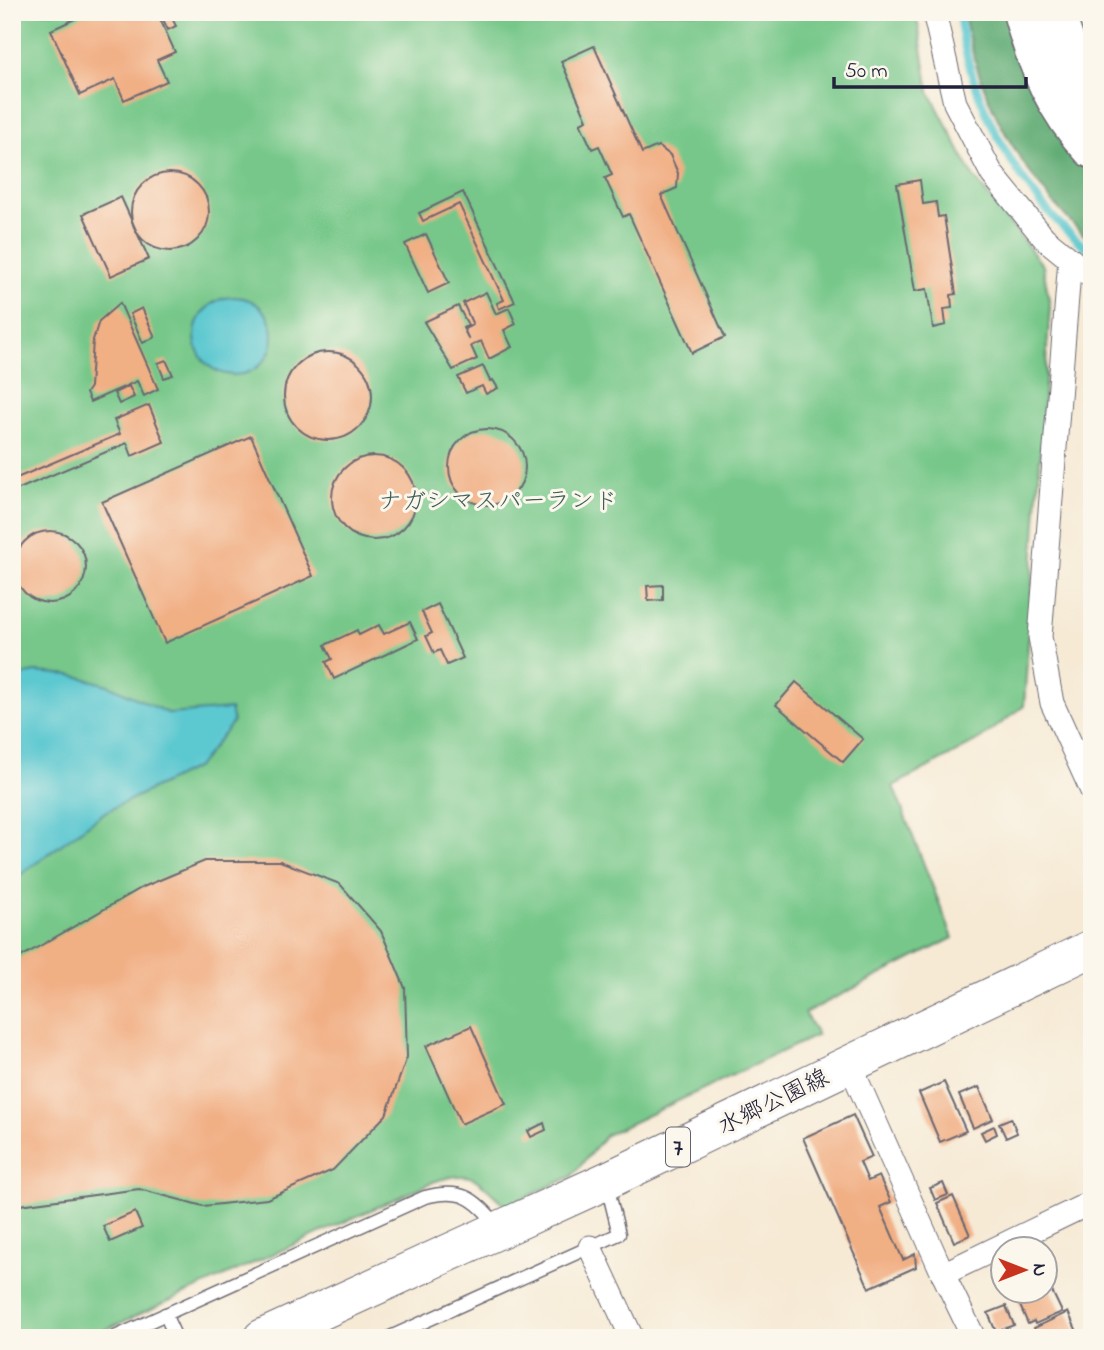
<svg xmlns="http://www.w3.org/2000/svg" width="1104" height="1350" font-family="'Indie Flower','Klee One',sans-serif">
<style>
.green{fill:#76c789;stroke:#4c7462;stroke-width:2}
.forest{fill:#60ac75;stroke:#416758;stroke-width:2}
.water{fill:#5bc8d0;stroke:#3e7586;stroke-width:2}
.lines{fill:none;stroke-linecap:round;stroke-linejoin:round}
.stream{stroke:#5bc8d0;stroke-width:8}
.building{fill:#f1af84}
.lane-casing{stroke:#6c6871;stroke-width:15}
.street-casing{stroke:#6c6871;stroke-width:25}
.primary-casing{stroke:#6c6871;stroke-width:39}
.highway-casing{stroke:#6c6871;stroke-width:41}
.lane{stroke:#fff;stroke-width:12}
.street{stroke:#fff;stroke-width:23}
.primary{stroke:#fff;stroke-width:37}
.highway{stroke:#fff;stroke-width:38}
.labels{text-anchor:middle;stroke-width:6;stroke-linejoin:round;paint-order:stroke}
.shield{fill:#fbf7ec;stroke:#636270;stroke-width:2}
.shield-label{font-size:23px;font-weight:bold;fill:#22223b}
.park-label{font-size:24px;fill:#3f5c56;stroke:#fbf7ec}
.street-label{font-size:24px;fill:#22223b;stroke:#fbf7ec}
</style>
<rect width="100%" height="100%" fill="#fbf7ec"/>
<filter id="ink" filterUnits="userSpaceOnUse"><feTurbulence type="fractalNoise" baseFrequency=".0143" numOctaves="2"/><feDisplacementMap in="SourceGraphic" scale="14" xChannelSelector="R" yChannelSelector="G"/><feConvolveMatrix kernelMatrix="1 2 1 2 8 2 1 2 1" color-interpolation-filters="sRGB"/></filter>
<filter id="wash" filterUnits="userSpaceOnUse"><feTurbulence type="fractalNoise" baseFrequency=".00686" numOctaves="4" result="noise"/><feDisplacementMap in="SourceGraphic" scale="28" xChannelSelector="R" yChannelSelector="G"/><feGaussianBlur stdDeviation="1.57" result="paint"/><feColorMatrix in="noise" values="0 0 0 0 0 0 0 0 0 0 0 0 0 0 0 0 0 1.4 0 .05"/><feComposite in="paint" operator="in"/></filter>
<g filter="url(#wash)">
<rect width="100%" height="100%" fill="#f6ead5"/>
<path class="green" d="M12,12H916L929,91L973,176L1043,266L1050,306L1024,706L979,740L893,786L953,938L805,1013L817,1035L606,1135L571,1177L506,1206C475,1179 475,1168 433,1182L87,1338H12Z"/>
<path class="forest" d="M964,12H1006L1033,91L1092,171V243C1025,181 978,103 964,12Z"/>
<g class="water">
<circle cx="234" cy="336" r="39"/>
<path d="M35,672L72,675L108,685L170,714L230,709L233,722L197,767L105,812L12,881V678Z"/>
</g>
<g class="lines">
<path class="stream" d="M959,12C968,100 1021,199 1092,252"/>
</g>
<g id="blocks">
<g class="building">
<path d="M90,12H157L175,52L157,60L167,81L124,100L115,79L80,95L51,30Z"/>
<path d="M169,12L176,26L168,30L161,15Z"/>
<path d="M594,46L642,153L658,146L670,155L678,173L677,188L661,195L725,337L692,353L629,214L623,217L605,178L612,175L599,146L592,149L580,123L587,120L561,61Z"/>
<circle cx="170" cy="212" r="39"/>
<path d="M920,180L923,204L936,202L938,217L944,216L956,294L951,295L952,308L944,309L946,325L933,328L927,289L915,291L897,184Z"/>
<path d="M463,192L515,302L499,309L497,303L504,300L459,204L423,221L419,213Z"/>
<path d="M121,197L149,259L111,276L83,214Z"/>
<path d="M426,234L449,283L428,293L405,244Z"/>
<path d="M486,292L496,314L509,308L516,324L504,330L512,347L489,359L481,341L471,346L477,359L453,370L424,322L458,306L468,325L463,328L469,340L464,329L473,325L463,303Z"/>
<path d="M120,303L158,389L144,396L137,381L90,402L86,393L90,387L93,340L99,321Z"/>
<path d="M142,308L155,337L143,343L130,314Z"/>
<circle cx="328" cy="396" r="44"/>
<path d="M166,360L173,375L164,378L158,363Z"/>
<path d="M483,366L490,381L493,380L498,388L486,394L482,386L466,393L458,377Z"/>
<path d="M129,386L134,397L119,404L114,393Z"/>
<path d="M149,405L164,442L132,456L127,443L12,492V480L120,434L114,420Z"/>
<circle cx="487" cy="467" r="38"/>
<path d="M251,436L313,576L165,643L102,502Z"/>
<circle cx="374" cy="498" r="42"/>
<circle cx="50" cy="567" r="36"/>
<path d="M663,585V600L648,601L647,586Z"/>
<path d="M438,604L463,658L447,665L440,650L434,653L426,636L432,633L422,612Z"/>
<path d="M410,622L418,639L334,679L326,662L332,659L325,645L357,630L359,635L379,625L384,634Z"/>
<path d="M796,682L863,739L843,762L776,705Z"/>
<path d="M205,861H280L340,884L381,931L405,988L407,1057L386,1115L333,1170L267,1199L203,1206L139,1189L12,1206V962L143,887Z"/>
<path d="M471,1026L506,1104L461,1124L426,1046Z"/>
<path d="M944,1082L966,1131L940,1142L919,1093Z"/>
<path d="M979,1087L993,1119L973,1128L959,1095Z"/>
<path d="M853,1115L872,1157L860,1162L868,1181L879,1176L891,1202L880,1207L903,1260L915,1254L916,1267L869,1288L803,1138Z"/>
<path d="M1011,1118L1017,1133L1006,1138L999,1123Z"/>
<path d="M544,1123L546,1130L531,1137L528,1131Z"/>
<path d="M994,1126L997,1134L985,1140L981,1132Z"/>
<path d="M943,1183L948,1195L935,1200L930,1188Z"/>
<path d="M953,1196L970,1235L954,1242L937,1203Z"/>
<path d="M135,1212L142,1228L110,1242L103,1226Z"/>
<path d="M1050,1287L1062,1312L1035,1324L1034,1321L1028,1324L1018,1301Z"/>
<path d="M1006,1306L1014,1325L996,1332L988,1313Z"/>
<path d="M1068,1312L1080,1338H1025L1036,1333L1034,1328Z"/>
</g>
</g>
</g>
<g filter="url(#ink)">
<use href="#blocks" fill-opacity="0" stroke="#6c6871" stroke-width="2"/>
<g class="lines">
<g class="lane-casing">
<g id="lane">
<path d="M165,1314L176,1338"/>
<path d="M113,1338L425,1197C461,1188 474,1197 497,1225"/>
<path d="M388,1338L619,1234L607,1185"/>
</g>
</g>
<g class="street-casing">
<g id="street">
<path d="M934,12L955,103L992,174L1044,238L1092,277"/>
<path d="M1070,259L1040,637L1052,703L1092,791"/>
<path d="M850,1065L943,1274L974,1338"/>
<path d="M590,1247L632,1338"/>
<path d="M943,1274L1092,1202"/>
</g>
</g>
<g class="primary-casing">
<path id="primary" d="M262,1338L606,1181L1092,948"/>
</g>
<g class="highway-casing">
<g id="highway">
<path d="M1022,12C1036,63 1055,110 1092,149"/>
<path d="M1055,12C1065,42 1074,71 1092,97"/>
</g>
</g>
<use href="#lane" class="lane"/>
<use href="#street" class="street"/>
<use href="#primary" class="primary"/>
<use href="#highway" class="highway"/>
</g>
</g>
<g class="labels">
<rect class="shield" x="666" y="1127.5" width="24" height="39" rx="5"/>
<g class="shield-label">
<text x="678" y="1155">7</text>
</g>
<g class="park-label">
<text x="498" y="508">ナガシマスパーランド</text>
</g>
<g class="street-label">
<text transform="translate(773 1101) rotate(-26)" y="8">水郷公園線</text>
</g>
</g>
<rect width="1104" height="1350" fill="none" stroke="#fbf7ec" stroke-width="42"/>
<g transform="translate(1024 1270) rotate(90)"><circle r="33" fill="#fbf7ec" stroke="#a4a2a5" stroke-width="2"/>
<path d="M0-5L12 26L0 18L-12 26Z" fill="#c8321e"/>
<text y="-10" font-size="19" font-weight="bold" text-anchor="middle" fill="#22223b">N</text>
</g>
<path d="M834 77v10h192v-10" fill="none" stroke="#22223b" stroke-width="3.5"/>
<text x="845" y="77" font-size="21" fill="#22223b" stroke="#fbf7ec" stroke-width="5" paint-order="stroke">50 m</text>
</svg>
